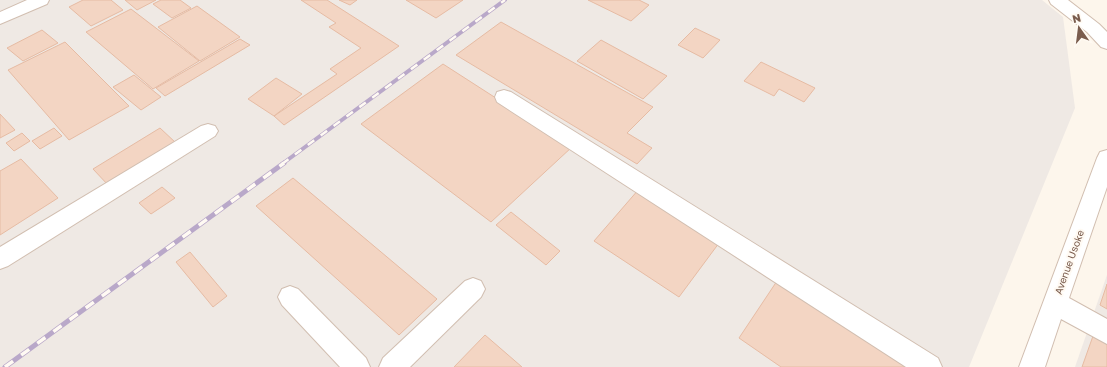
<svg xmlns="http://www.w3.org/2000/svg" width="1107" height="367" font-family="'Golos Text',sans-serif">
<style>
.industrial{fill:#efe9e4}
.building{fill:#f3d5c3;stroke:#e6bba3}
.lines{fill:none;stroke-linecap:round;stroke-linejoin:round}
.minor-casing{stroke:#d1beb0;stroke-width:2}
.minor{fill:#fff;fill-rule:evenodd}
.rail-far1-casing{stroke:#b9a8c9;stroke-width:4}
.rail-casing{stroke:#b9a8c9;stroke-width:5}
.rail-far1{stroke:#fffaf3;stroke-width:2.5;stroke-dasharray:8;stroke-linecap:butt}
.rail{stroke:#fffaf3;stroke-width:3.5;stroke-dasharray:10;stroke-linecap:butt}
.labels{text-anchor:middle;stroke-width:4;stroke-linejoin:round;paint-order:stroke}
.street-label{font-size:10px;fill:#7a5c4d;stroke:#fffaf3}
</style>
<rect width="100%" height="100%" fill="#fdf6ec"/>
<g class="industrial">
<path d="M0,0H1042L1063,17L1075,108L969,367H0Z"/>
<path d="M1107,275V367H1075Z"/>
</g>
<g class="building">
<path d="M83,0H111L123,10L91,26L69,7Z"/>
<path d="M125,0H156L137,10Z"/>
<path d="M161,0H180L191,8L172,18L153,4Z"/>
<path d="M301,0H327L399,46L284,125L274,116L337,74L330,69L361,48L329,27L336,23Z"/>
<path d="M339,0H357L350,5Z"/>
<path d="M406,0H463L436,18Z"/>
<path d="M588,0H639L649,5L631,21Z"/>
<path d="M197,6L240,37L200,61L158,27Z"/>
<path d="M131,9L199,61L153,89L86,32Z"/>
<path d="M501,22L653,107L627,133L652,148L637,164L456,55Z"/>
<path d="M695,28L720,40L703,58L678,45Z"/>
<path d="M42,30L58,43L23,61L7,48Z"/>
<path d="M240,39L250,45L165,96L156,88Z"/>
<path d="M601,40L667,76L643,99L577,61Z"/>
<path d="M65,42L129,106L69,140L8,70Z"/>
<path d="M761,62L815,88L804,102L779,89L774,96L744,81Z"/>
<path d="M443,64L572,147L491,222L361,124Z"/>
<path d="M134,75L161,97L141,110L113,87Z"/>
<path d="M276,78L302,94L274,116L248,99Z"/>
<path d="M0,114L15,130L0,138Z"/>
<path d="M54,128L62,136L40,149L32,141Z"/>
<path d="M160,128L176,143L109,186L93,169Z"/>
<path d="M22,133L30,141L14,151L6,143Z"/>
<path d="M21,159L58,198L0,235V171Z"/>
<path d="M293,178L437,299L399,335L256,206Z"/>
<path d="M162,187L175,198L151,214L139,203Z"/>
<path d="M639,189L722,239L679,297L594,241Z"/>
<path d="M511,212L560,251L546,265L496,225Z"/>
<path d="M190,252L227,296L213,307L176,262Z"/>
<path d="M777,281L915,367H781L739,338Z"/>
<path d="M1107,284V309L1100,305Z"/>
<path d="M485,335L522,367H454Z"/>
<path d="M1093,336L1107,344V367H1082Z"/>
</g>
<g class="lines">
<g class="minor-casing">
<g id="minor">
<path d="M27,0H49L47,4L0,24V12Z"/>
<path d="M1049,0H1068L1099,24L1107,32V49L1101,47L1087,32L1051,4Z"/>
<path d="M504,90L511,92L938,358L942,367H906L497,102L495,97L497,92Z"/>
<path d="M208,124L215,126L218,131L215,136L8,266L0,269V247L201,126Z"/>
<path d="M1107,150V187L1069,298L1107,319V344L1061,319L1045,367H1019L1097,158L1100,152Z"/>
<path d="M473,278L481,281L485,289L481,297L410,367H379L383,358L465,281Z"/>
<path d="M290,286L298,289L366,358L370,367H340L282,305L278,297L282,289Z"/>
</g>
</g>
<use href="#minor" class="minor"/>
<g class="rail-far1-casing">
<path id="rail-far1" d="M282,164L505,0"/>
</g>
<g class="rail-casing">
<path id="rail" d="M5,367L284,163"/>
</g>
<use href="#rail-far1" class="rail-far1"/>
<use href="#rail" class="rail"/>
</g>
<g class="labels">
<g class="street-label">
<text transform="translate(1069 262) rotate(-70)" y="4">Avenue Usoke</text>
</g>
</g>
<g transform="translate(1079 28) rotate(346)" stroke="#fffaf3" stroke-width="3" paint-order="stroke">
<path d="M0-3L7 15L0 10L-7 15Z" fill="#7a5c4d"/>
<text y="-6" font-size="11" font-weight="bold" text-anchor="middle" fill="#7a5c4d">N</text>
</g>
</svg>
